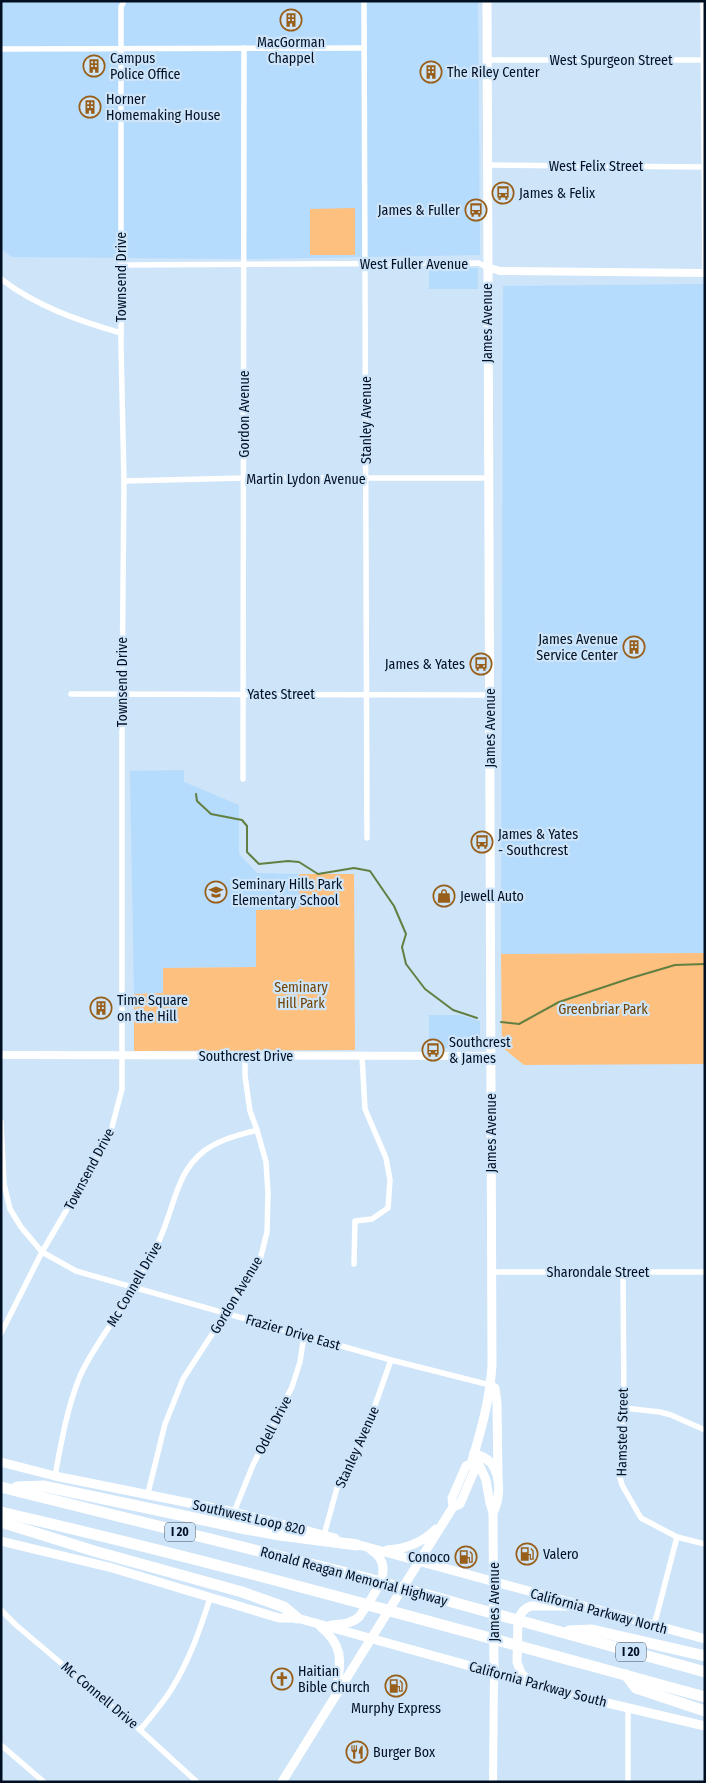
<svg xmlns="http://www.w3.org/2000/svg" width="706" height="1783" font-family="'Fira Sans Condensed',sans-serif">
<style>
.built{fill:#b5dbfd}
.green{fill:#fec07f}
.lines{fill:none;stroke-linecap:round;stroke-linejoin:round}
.stream{stroke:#627f42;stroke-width:2}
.minor{stroke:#fff;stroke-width:5.5}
.tertiary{stroke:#fff;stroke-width:8}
.secondary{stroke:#fff;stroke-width:9}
.motorway{stroke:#fff;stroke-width:11}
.labels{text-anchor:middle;stroke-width:4.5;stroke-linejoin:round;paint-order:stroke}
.shield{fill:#cde4f9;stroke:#3e5062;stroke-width:1}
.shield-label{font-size:12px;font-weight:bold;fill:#001022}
.poi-label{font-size:14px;fill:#001022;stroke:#cde4f9;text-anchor:start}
.street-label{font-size:14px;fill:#001022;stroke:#cde4f9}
.park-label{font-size:14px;fill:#724300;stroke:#cde4f9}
</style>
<rect width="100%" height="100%" fill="#cde4f9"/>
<g class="built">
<path d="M1,1H478L480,255L247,259L12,257L1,249Z"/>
<rect x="429" y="268" width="49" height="21"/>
<path d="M705,284V953L501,954L503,286Z"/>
<path d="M184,770V782L239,805V854L257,873L299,874V909L256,910L257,967L164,968V993L134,994L130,771Z"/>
<path d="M429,1015H460L480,1021V1048H429Z"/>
</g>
<g class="green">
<path d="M355,208V255H310V209Z"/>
<path d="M299,874H354L355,1050L134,1051V994L163,993V968L256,967V910L299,909Z"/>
<path d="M705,953V1064L524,1065L502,1047L501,954Z"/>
</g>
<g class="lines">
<g class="stream">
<path d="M196,794L197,801L211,814L242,820L247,826V852L259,864L288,861L299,862L318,874L354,868L370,871L394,906L406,934L402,947L406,964L425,989L453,1010L477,1018"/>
<path d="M501,1022L519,1024L559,1002L631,978L675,965L705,964"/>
</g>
<g class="minor">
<path d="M364,1L367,838"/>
<path d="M703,1L705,273"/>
<path d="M1,49L364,48"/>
<path d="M487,60H705"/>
<path d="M487,165L705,167"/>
<path d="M121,265L478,263L487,267"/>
<path d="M1,279C36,306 79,321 121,333"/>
<path d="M124,481L244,478H488"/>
<path d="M71,694L490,695"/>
<path d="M243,779L244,48"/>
<path d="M1,1122L4,1184L10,1209L21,1227L42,1252L76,1271L391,1360L490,1385"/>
<path d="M354,1264L355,1221L372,1219L388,1208L390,1180L386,1158L365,1109L362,1056"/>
<path d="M623,1271L624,1408L619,1474L622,1485L641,1518L677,1537L705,1544"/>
<path d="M492,1272H705"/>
<path d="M1,1333L42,1252L104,1146L112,1127L122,1089V694L124,481L121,346V7L124,1"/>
<path d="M624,1408L660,1412L671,1415L705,1430"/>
<path d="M55,1476C61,1443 67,1408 80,1376C94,1345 117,1318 134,1288C145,1270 156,1250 163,1231C175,1202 178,1171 204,1151C220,1139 240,1135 257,1130"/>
<path d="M148,1493L165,1424L183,1379L260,1260L267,1232L268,1193L266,1162L257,1130L250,1111L245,1076V1056"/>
<path d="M234,1512L253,1465L292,1387L300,1362L304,1335"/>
<path d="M324,1535L337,1488L368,1425L391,1360"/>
<path d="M1,1610L16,1625L140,1730L197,1782"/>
<path d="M654,1626L677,1537"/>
<path d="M140,1730C151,1717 162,1704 171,1690C189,1661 200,1630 210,1598"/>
<path d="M1,1745L44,1782"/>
<path d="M628,1782V1707"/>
</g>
<g class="tertiary">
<path d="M487,267L500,271L705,273"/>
<path d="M1,1055L491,1056"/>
<path d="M493,1782L494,1673"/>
</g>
<g class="secondary">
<path d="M490,1385L495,1388L497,1403L498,1480"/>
<path d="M474,1453L486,1480L490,1503L493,1513L494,1673"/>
<path d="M474,1453C478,1455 482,1456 485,1458C502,1468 501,1498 493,1513"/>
<path d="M1,1462L55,1476L234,1512L335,1538"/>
<path d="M453,1507L452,1498L466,1466L471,1464C481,1431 490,1399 492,1365L487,1"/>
<path d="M1,1541L109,1567L279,1618H297L586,1698L705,1726"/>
<path d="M352,1543L705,1639"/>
<path d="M387,1550C406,1549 423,1542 436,1529"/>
<path d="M331,1625C342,1624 351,1624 359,1617C371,1598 399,1567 371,1550"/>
<path d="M320,1626C346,1648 340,1663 336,1693"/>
<path d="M530,1682L521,1673L517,1662L518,1620C521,1613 523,1609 531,1606H568"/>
<path d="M282,1782L453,1507L460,1504L475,1469L471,1464"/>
</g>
<g class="motorway">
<path d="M1,1487L355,1575L705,1672"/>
<path d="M17,1487L43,1486L246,1529L280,1535L357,1545"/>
<path d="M1,1512C238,1567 471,1633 705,1697"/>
<path d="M1,1522L94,1551L242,1592L284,1607L297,1618"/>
<path d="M569,1631L592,1630L705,1656"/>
<path d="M626,1675L636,1688L705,1711"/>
</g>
</g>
<defs>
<g id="building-ring" transform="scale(1.125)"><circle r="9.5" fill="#cde4f9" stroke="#985f1b" stroke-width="1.5"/><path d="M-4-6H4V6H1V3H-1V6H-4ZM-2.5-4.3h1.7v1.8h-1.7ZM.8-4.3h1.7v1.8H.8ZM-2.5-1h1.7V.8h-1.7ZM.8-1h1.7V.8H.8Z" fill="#985f1b"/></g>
<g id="bus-ring" transform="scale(1.125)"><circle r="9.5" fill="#cde4f9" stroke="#985f1b" stroke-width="1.5"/><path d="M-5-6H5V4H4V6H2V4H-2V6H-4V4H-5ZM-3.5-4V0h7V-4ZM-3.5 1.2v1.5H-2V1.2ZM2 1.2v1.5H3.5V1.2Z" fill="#985f1b"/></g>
<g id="school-ring" transform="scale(1.125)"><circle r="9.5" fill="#cde4f9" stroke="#985f1b" stroke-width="1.5"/><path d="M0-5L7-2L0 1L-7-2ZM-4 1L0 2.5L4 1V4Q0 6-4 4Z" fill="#985f1b"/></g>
<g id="shop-ring" transform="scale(1.125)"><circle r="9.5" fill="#cde4f9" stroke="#985f1b" stroke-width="1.5"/><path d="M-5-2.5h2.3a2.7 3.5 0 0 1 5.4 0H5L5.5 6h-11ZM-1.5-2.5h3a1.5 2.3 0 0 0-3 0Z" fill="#985f1b"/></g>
<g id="fuel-ring" transform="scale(1.125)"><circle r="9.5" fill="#cde4f9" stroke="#985f1b" stroke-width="1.5"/><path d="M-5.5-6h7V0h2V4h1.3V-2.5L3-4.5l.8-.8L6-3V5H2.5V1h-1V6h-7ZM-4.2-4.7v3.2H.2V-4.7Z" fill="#985f1b"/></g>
<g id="church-ring" transform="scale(1.125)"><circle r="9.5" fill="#cde4f9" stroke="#985f1b" stroke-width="1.5"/><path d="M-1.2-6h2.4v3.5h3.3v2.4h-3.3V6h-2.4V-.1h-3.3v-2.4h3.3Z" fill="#985f1b"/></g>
<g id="restaurant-ring" transform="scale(1.125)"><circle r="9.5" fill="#cde4f9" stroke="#985f1b" stroke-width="1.5"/><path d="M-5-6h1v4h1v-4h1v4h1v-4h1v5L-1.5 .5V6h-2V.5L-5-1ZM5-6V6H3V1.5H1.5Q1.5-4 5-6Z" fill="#985f1b"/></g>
</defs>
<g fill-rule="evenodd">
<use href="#building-ring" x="291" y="20"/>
<use href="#building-ring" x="94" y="66"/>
<use href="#building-ring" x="431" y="72"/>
<use href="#building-ring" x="90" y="107"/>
<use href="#bus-ring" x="503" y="193"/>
<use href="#bus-ring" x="476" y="210"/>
<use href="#building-ring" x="634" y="647"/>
<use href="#bus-ring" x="481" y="664"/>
<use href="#bus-ring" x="482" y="842"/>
<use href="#school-ring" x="216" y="892"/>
<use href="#shop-ring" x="444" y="896"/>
<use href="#building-ring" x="101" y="1008"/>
<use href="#bus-ring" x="433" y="1050"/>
<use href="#fuel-ring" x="527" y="1554"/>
<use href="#fuel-ring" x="466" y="1557"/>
<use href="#church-ring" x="282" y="1679"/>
<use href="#fuel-ring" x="396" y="1686"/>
<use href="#restaurant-ring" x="357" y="1752"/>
</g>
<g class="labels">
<g class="shield">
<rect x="165" y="1522.5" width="30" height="19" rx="4"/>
<rect x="616" y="1642.5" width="30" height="19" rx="4"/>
</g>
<g class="shield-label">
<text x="180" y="1536">I 20</text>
<text x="631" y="1656">I 20</text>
</g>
<g class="poi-label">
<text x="291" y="47" text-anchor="middle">MacGorman<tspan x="291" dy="16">Chappel</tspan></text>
<text x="110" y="63">Campus<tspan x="110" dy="16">Police Office</tspan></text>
<text x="447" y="77">The Riley Center</text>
<text x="106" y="104">Horner<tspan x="106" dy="16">Homemaking House</tspan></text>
<text x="519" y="198">James &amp; Felix</text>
<text x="460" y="215" text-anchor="end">James &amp; Fuller</text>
<text x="618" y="644" text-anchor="end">James Avenue<tspan x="618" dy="16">Service Center</tspan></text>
<text x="465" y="669" text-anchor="end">James &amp; Yates</text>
<text x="498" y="839">James &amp; Yates<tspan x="498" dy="16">- Southcrest</tspan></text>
<text x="232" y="889">Seminary Hills Park<tspan x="232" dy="16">Elementary School</tspan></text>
<text x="460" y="901">Jewell Auto</text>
<text x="117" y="1005">Time Square<tspan x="117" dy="16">on the Hill</tspan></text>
<text x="449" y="1047">Southcrest<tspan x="449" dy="16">&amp; James</tspan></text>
<text x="543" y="1559">Valero</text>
<text x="450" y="1562" text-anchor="end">Conoco</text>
<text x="298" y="1676">Haitian<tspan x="298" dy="16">Bible Church</tspan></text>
<text x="396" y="1713" text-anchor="middle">Murphy Express</text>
<text x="373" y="1757">Burger Box</text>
</g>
<g class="street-label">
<text x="611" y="65">West Spurgeon Street</text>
<text x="596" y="171">West Felix Street</text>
<text x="414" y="269">West Fuller Avenue</text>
<text transform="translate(121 277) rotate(-90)" y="5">Townsend Drive</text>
<text transform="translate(487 323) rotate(-90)" y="5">James Avenue</text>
<text transform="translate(244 414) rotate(-90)" y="5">Gordon Avenue</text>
<text transform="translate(366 420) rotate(-90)" y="5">Stanley Avenue</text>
<text x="306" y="484">Martin Lydon Avenue</text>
<text transform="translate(122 682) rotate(-90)" y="5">Townsend Drive</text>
<text x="281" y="699">Yates Street</text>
<text transform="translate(490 728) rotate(-90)" y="5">James Avenue</text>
<text x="246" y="1061">Southcrest Drive</text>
<text transform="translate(491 1133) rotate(-90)" y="5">James Avenue</text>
<text transform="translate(89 1169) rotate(-62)" y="5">Townsend Drive</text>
<text x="598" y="1277">Sharondale Street</text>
<text transform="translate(134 1284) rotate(-60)" y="5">Mc Connell Drive</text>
<text transform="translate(236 1295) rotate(-59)" y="5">Gordon Avenue</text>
<text transform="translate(293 1332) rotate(16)" y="5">Frazier Drive East</text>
<text transform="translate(273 1425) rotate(-63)" y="5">Odell Drive</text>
<text transform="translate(622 1432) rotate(-89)" y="5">Hamsted Street</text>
<text transform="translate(357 1447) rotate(-66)" y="5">Stanley Avenue</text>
<text transform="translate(249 1517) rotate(13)" y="5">Southwest Loop 820</text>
<text transform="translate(354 1576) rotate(15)" y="5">Ronald Reagan Memorial Highway</text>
<text transform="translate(494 1602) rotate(-90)" y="5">James Avenue</text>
<text transform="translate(599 1611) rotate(15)" y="5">California Parkway North</text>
<text transform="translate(538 1684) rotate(15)" y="5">California Parkway South</text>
<text transform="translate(100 1695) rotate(40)" y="5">Mc Connell Drive</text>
</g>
<g class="park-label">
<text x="301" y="992">Seminary<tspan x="301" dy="16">Hill Park</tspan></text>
<text x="603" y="1014">Greenbriar Park</text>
</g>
</g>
<rect width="706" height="1783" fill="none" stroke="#001022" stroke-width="5"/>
</svg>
